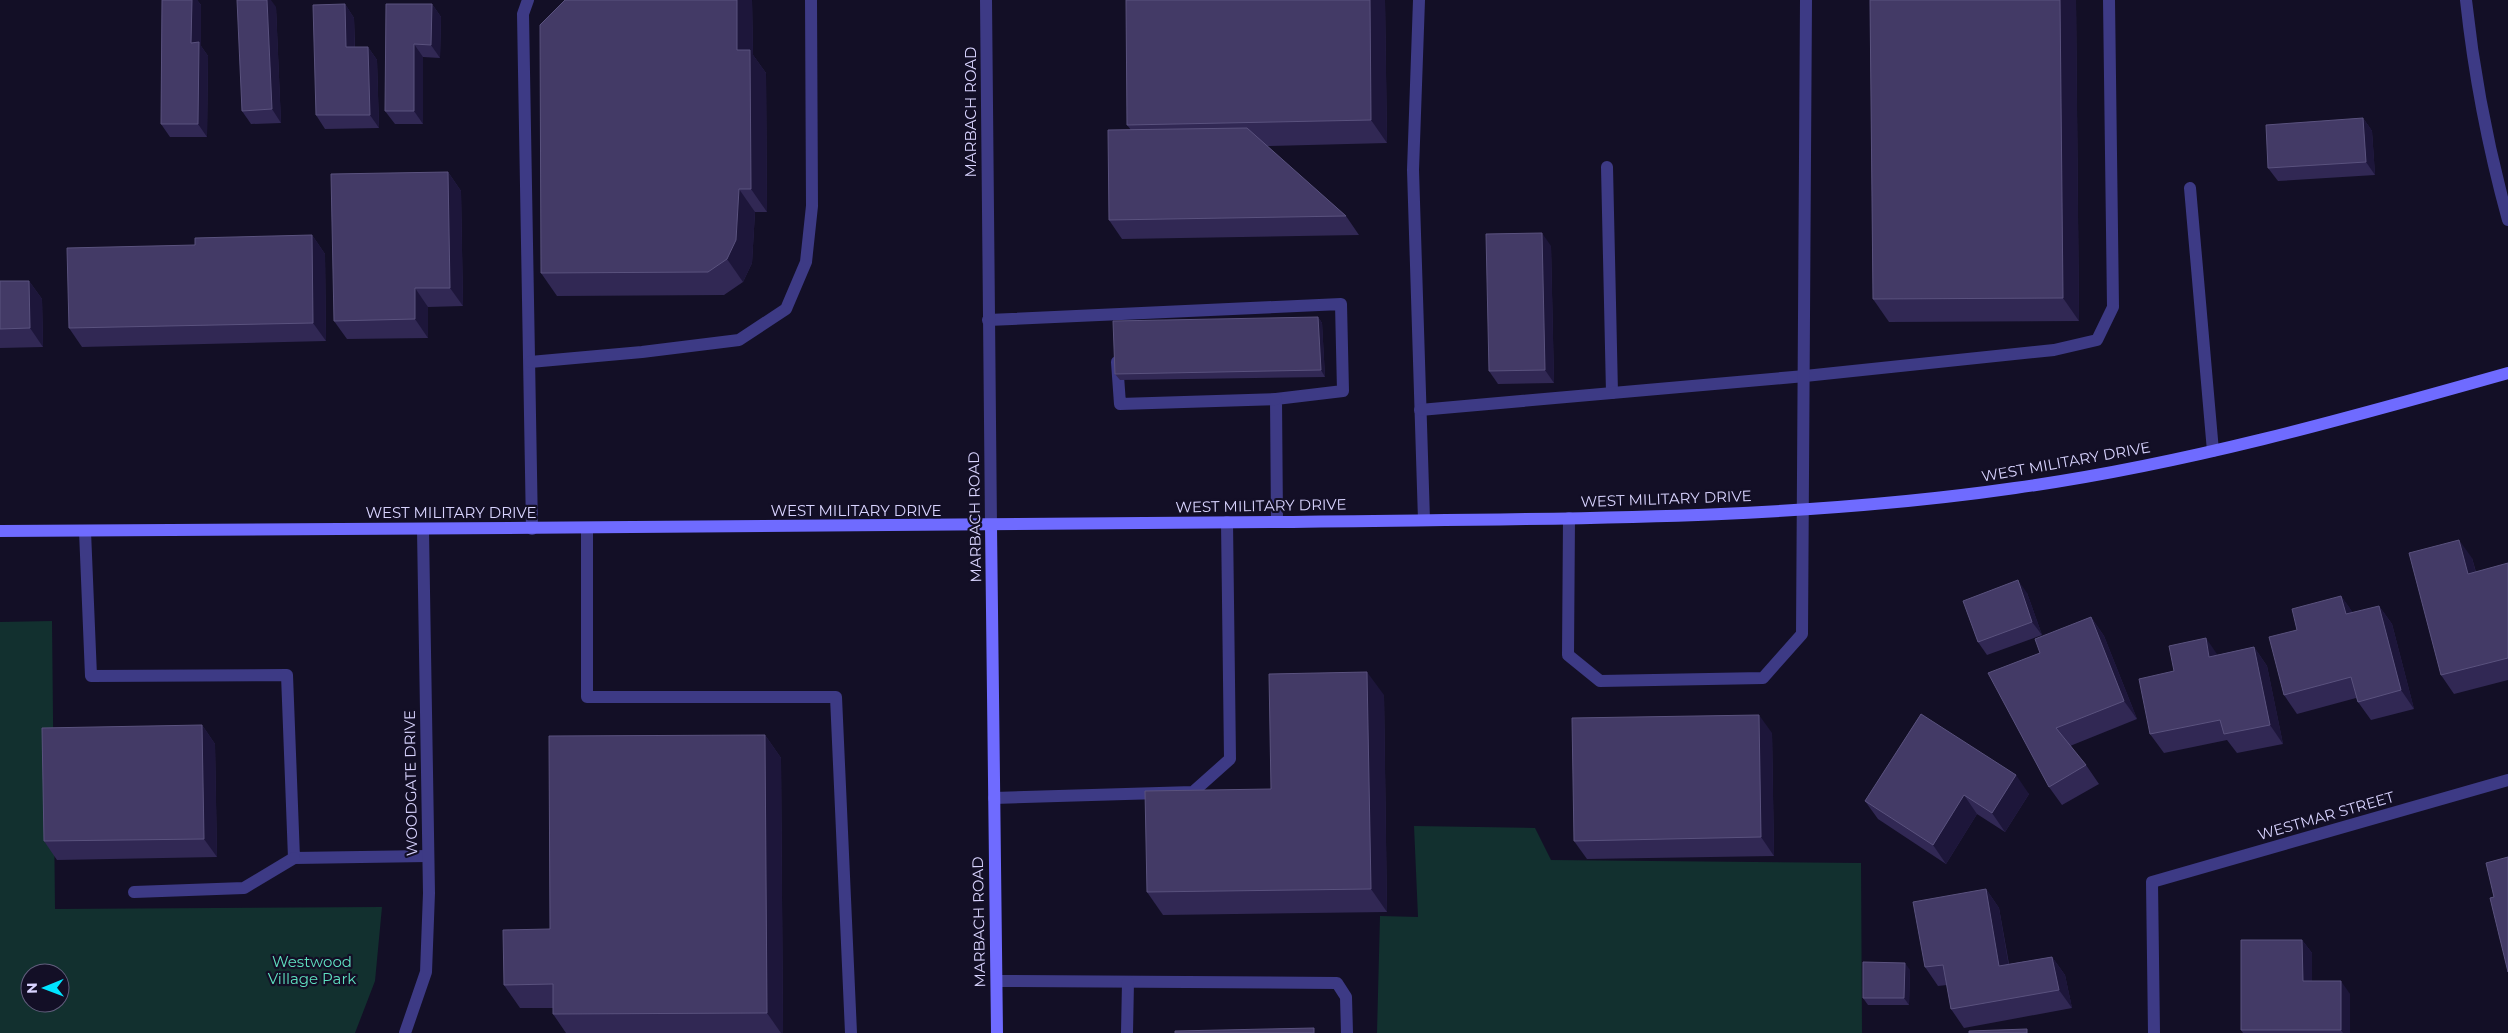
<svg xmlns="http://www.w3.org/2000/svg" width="2508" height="1033" font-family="Montserrat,sans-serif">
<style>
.green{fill:#12302f;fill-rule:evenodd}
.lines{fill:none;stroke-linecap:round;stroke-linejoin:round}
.service{stroke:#3d3a85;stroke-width:12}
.minor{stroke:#3d3a85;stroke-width:12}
.tertiary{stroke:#3d3a85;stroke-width:12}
.secondary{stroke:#6f6bff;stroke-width:12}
.wall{fill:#312854}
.shaded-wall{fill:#1d163a}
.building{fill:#433a66;stroke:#5a527e}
.labels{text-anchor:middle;stroke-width:4.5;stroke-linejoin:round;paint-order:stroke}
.street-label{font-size:15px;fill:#d9d4ff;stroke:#130f26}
.park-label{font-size:15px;fill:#5fe0c0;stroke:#130f26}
</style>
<rect width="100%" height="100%" fill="#130f26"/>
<g class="green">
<path d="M52,621L55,909L382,907L375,981L355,1033H0V622ZM30,973H60V1003H30Z"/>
<path d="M1414,826L1535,828L1551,860L1861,863L1862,1033H1377L1380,916L1418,917Z"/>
</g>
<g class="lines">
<g class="service">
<path d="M528,0L523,14L532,529"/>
<path d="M1419,0L1413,170L1424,520"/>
<path d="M1607,167L1612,393"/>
<path d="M2190,188L2213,451"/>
<path d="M988,320L1341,304L1343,391L1276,399L1277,522"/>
<path d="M530,362L642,352L739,340L786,309L806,262L812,206L811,0"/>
<path d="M1117,362L1120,404L1276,399"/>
<path d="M1420,410L1805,376L2054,350L2097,340L2113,307L2109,0"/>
<path d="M1569,518L1568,655L1600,681L1763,678L1802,634L1806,0"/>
<path d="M587,529V697H836L851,1033"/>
<path d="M85,531L91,676L287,675L294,858L428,856"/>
<path d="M994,798L1193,792L1230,759L1227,522"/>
<path d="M134,892L244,888L294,858"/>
<path d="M997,981L1337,983L1346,997L1347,1033"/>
<path d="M1127,1033L1128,982"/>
</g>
<g class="minor">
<path d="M2466,0C2474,75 2488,147 2508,220"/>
<path d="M405,1033L426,972L429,893L423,530"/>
<path d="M2154,1033L2152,882L2508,780"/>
</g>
<path class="tertiary" d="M986,0L991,526"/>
<g class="secondary">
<path d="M991,526L997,1033"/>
<path d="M0,531C427,527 854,528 1281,522C1525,518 1772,523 2015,488C2182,465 2345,419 2508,373"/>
</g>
</g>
<g class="wall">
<path d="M162,0H197L201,5V46L208,56L207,137H170L161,124Z"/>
<path d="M565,0H752L753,55L766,73L767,212H755L752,263L743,282L724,295L557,296L541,273Z"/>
<path d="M1385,0L1387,143L1267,146L1346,216L1359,235L1122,239L1109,220L1131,130L1127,125Z"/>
<path d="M1870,0H2076L2079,321L1889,322L1873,299Z"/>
<path d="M345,4L354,18L355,47H368L377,60L379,128L325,129L316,115Z"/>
<path d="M432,4L441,17L440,58L423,57V124H395L385,111Z"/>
<path d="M276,7L281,123L251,124L242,111Z"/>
<path d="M2363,118L2372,131L2375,175L2278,181L2268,168Z"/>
<path d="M448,172L461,191L463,306L428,307V338L347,339L334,321Z"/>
<path d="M312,235L325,254L326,341L82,347L69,328L195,245Z"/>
<path d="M1551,246L1554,383L1498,384L1489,371Z"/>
<path d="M0,281H29L42,299L43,347L0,348Z"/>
<path d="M1318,317L1322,323L1325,377L1120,380L1115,374Z"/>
<path d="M2472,558L2476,572L2508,563V680L2454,694L2441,675Z"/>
<path d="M2027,593L2042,635L1987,655L1978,642Z"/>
<path d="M2341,596L2353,613L2379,606L2392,624L2414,709L2371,720L2358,702L2356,698L2297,714L2284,695Z"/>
<path d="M2091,617L2104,636L2137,719L2070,746L2086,765L2099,784L2062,805L2049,787L2040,653Z"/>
<path d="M2254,647L2267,666L2283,744L2237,753L2227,740L2164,753L2150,734L2174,671L2217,655Z"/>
<path d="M1384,695L1387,912L1163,915L1147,892Z"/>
<path d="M1921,714L2029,794L2005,832L1977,814L1946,864L1878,819L1865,801Z"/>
<path d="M202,725L215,744L217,857L57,860L44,841Z"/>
<path d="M1772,733L1774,856L1587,859L1574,841Z"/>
<path d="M765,735L781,758L783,1033H566L553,1014V1008H520L504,985L550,929Z"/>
<path d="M1986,889L1999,908L2009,964L2052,957L2065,975L2072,1008L1964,1028L1951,1009L1947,985L1938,986L1925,967Z"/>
<path d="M2302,940L2312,953V981L2350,994V1033H2243L2241,1030Z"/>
<path d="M1910,970L1909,1005H1868L1863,998Z"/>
</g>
<g class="shaded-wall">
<path d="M192,0H197L201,5V46L208,56L207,137L198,124L191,43Z"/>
<path d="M267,0H271L276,7L281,123L272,109Z"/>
<path d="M737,0H752L753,55L766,73L767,212L751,189L737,50Z"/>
<path d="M1370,0H1385L1387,143L1371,120Z"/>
<path d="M2060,0H2076L2079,321L2063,298Z"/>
<path d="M345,4L354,18L355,60L346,47Z"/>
<path d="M432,4L441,17L440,58L431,45Z"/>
<path d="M414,44L423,57V124L414,111Z"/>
<path d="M368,47L377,60L379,128L370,115Z"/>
<path d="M2363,118L2372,131L2375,175L2366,162Z"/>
<path d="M448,172L461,191L463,306L450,288Z"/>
<path d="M739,189L755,212L752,263L743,282L727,259Z"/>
<path d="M1542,233L1551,246L1554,383L1545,370Z"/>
<path d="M312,235L325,254L326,341L313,323Z"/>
<path d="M29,281L42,299L43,347L30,328Z"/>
<path d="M415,288L428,307V338L415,319Z"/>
<path d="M1318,317L1322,323L1325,377L1321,370Z"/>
<path d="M2459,540L2472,558L2481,592L2468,574Z"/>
<path d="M2018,580L2027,593L2042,635L2032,622Z"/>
<path d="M2341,596L2354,614H2346Z"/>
<path d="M2379,606L2392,624L2414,709L2401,690Z"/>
<path d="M2091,617L2104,636L2137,719L2124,701Z"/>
<path d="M2206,638L2219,657H2209Z"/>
<path d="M2254,647L2267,666L2283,744L2270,725Z"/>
<path d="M1367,672L1384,695L1387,912L1371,889Z"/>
<path d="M1759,715L1772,733L1774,856L1761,837Z"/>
<path d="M202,725L215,744L217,857L204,839Z"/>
<path d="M765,735L781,758L783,1033H781L767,1013Z"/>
<path d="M2016,775L2029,794L2005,832L1992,813Z"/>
<path d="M1964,795L1977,814L1946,864L1933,845Z"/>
<path d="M1986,889L1999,908L2012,985L1999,966Z"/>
<path d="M2302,940L2312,953V994L2303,981Z"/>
<path d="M2052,957L2065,975L2072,1008L2059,990Z"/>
<path d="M1905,963L1910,970L1909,1005L1904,998Z"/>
<path d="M2341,981L2350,994V1033H2343L2341,1030Z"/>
</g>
<g class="building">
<path d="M162,0H192L191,43L199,42L198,124H161Z"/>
<path d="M237,0H267L272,109L242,111Z"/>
<path d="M565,0H737V50H750L751,189H739L736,240L727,259L708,272L541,273L540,25Z"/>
<path d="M1126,0H1370L1371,120L1127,125Z"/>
<path d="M1870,0H2060L2063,298L1873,299Z"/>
<path d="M345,4L346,47H368L370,115H316L313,5Z"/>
<path d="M386,4H432L431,45L414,44V111H385Z"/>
<path d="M2363,118L2366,162L2268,168L2266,125Z"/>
<path d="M1247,128L1346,216L1109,220L1108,130Z"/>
<path d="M448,172L450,288H415V319L334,321L331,174Z"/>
<path d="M1542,233L1545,370L1489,371L1486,234Z"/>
<path d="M312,235L313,323L69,328L67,248L195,245V238Z"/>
<path d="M0,281H29L30,328L0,329Z"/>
<path d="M1318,317L1321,370L1115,374L1113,321Z"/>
<path d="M2459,540L2468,574L2508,563V658L2441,675L2409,553Z"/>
<path d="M2018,580L2032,622L1978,642L1963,601Z"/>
<path d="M2341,596L2346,614L2379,606L2401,690L2358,702L2351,677L2284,695L2269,637L2297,630L2292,609Z"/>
<path d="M2091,617L2124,701L2056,728L2086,765L2049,787L1988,673L2040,653L2035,639Z"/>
<path d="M2206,638L2209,657L2254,647L2270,725L2224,734L2220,720L2150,734L2139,679L2174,671L2169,646Z"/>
<path d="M1367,672L1371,889L1147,892L1145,791L1271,789L1269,674Z"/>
<path d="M1921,714L2016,775L1992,813L1964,795L1933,845L1865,801Z"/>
<path d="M1759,715L1761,837L1574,841L1572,718Z"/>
<path d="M202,725L204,839L44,841L42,728Z"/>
<path d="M765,735L767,1013L553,1014V984L504,985L503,930L550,929L549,736Z"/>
<path d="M2508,857V972L2490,898L2494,897L2486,863Z"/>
<path d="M1986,889L1999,966L2052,957L2059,990L1951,1009L1943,965L1925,967L1913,902Z"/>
<path d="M2241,940H2302L2303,981H2341V1030H2241Z"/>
<path d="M1863,962L1905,963L1904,998H1863Z"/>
<path d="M1314,1028V1033H1175V1031Z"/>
<path d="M2027,1029V1033H1969V1031Z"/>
</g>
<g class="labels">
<g class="street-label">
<text transform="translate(971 112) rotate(-90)" y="5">MARBACH ROAD</text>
<text transform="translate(2066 462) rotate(-10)" y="5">WEST MILITARY DRIVE</text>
<text transform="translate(1666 499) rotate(-2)" y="5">WEST MILITARY DRIVE</text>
<text transform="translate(1261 506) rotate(-1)" y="5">WEST MILITARY DRIVE</text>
<text x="856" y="516">WEST MILITARY DRIVE</text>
<text x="451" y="518">WEST MILITARY DRIVE</text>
<text transform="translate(975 517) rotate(-91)" y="5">MARBACH ROAD</text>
<text transform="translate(411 783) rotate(-91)" y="5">WOODGATE DRIVE</text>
<text transform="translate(2326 816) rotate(-16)" y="5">WESTMAR STREET</text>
<text transform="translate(979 922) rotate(-91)" y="5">MARBACH ROAD</text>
</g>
<g class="park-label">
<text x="312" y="967">Westwood<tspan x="312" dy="17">Village Park</tspan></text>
</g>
</g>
<g transform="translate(45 988) rotate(269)"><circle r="24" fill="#130f26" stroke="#625e7d"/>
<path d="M0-4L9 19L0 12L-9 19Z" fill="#00e5ff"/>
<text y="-8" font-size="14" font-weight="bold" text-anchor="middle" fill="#d9d4ff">N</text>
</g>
</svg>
